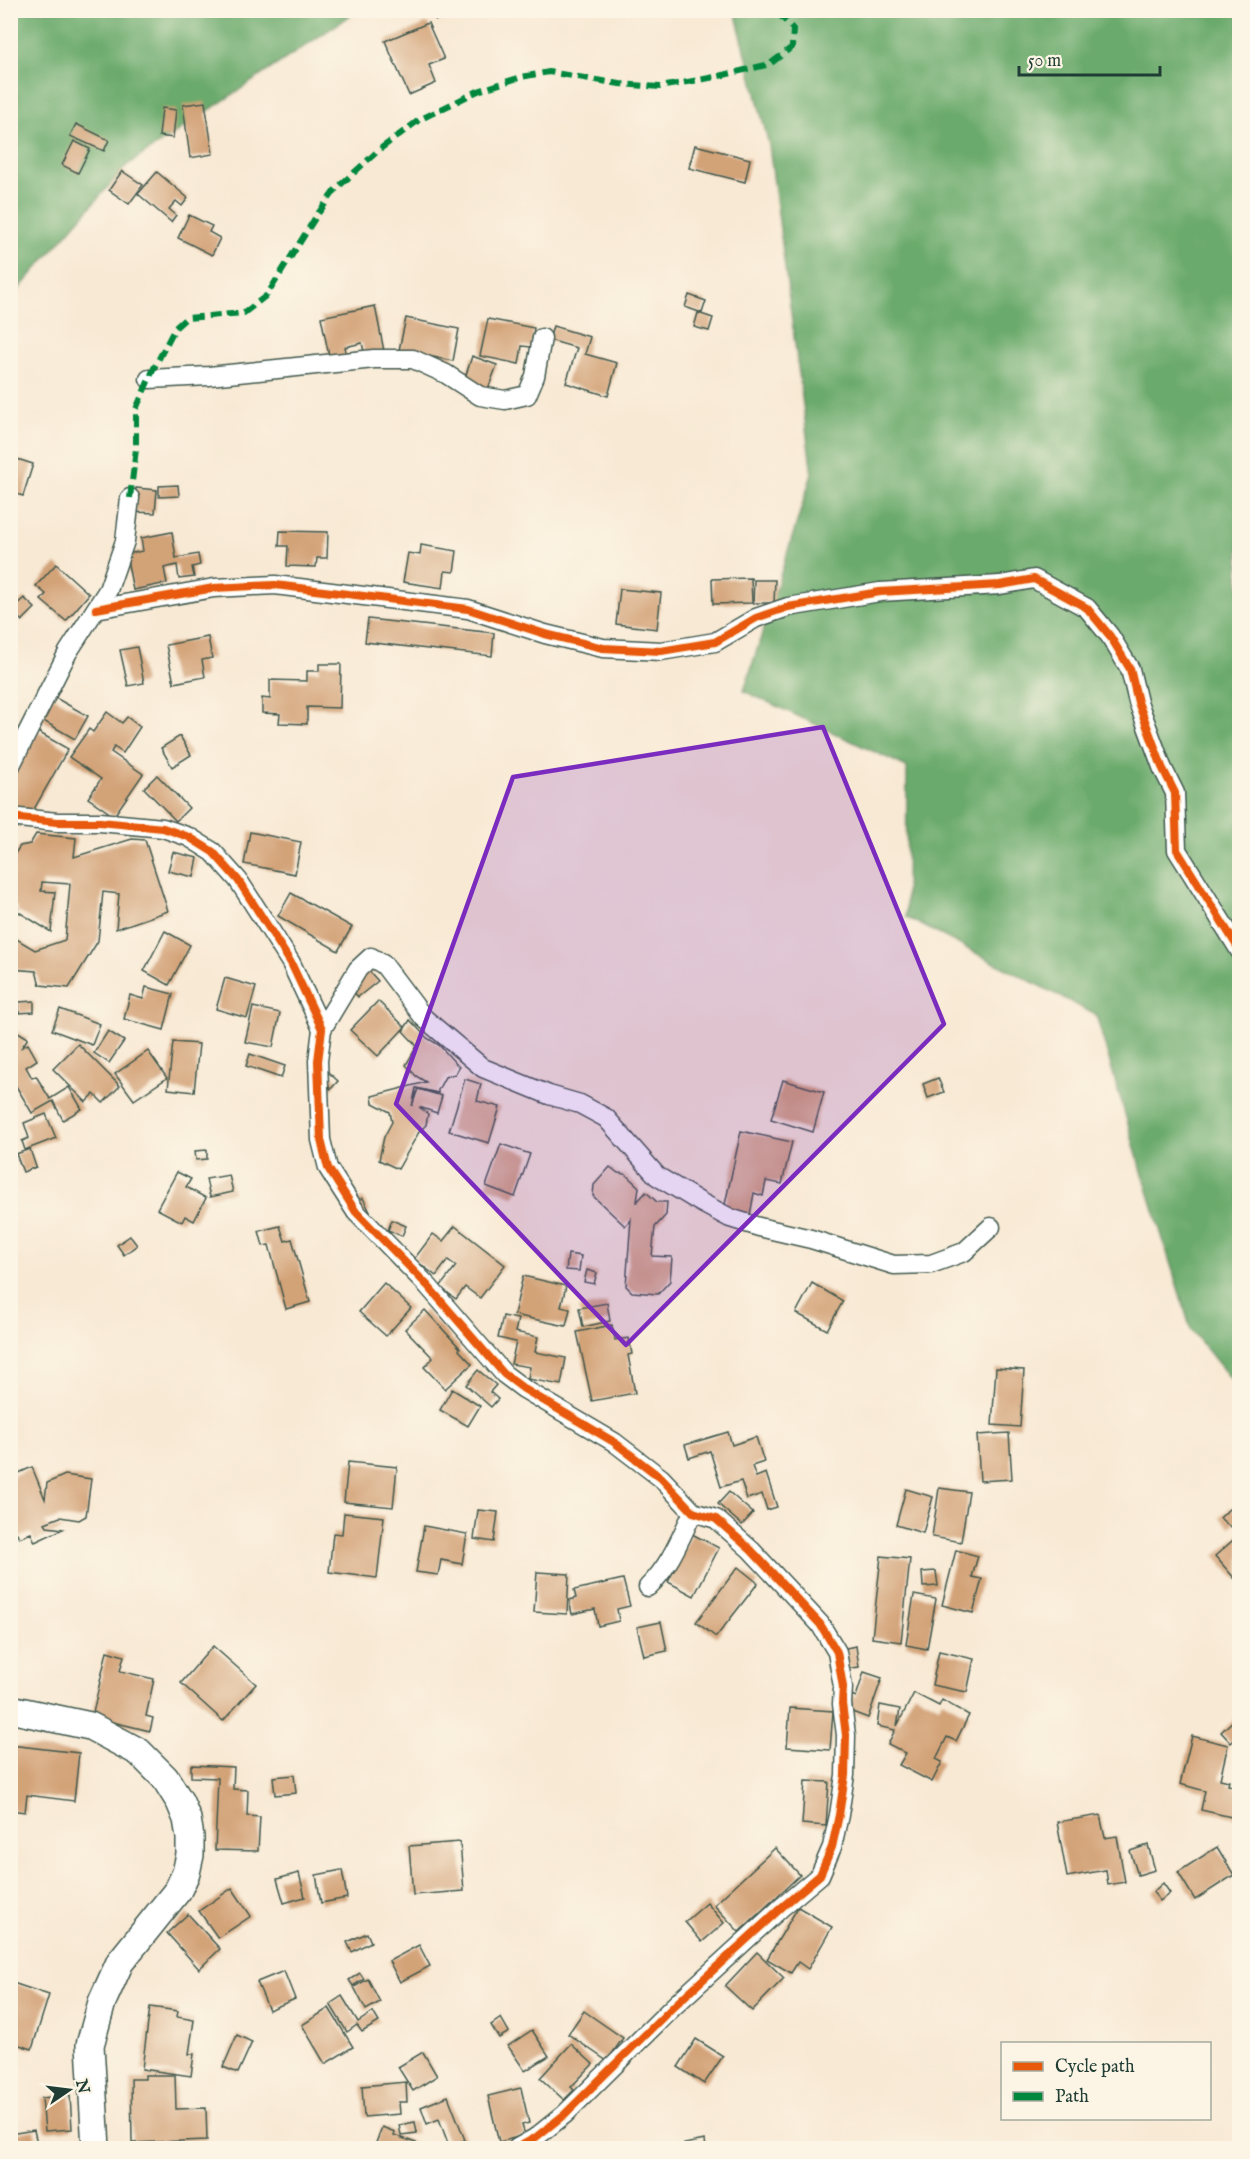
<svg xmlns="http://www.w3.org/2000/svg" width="1250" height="2159" font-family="'IM FELL English',serif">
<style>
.forest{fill:#6baa6c;stroke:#457450;stroke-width:1.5}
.building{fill:#d3a378}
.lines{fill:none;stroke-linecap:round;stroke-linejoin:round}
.minor-casing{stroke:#40574c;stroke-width:21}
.secondary-casing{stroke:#40574c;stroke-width:30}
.minor{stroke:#fff;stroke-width:18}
.secondary{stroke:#fff;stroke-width:27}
.quiet{stroke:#00873e;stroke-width:6;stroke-dasharray:12 6;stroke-linecap:butt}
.cycleway-casing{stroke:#fcf5e5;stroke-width:11}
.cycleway{stroke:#e8590c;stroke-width:8}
.marked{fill:#7b2cbf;fill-opacity:0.2;stroke:#7b2cbf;stroke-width:4.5;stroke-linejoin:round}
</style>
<rect width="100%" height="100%" fill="#fcf5e5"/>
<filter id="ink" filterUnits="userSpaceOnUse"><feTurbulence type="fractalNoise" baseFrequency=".0167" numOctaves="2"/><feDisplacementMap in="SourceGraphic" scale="12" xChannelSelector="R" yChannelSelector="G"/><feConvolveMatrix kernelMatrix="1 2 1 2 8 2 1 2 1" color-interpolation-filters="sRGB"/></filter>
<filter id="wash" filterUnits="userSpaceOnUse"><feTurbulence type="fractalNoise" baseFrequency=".008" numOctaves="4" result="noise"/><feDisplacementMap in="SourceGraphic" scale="24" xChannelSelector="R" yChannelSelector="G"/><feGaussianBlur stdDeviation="1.35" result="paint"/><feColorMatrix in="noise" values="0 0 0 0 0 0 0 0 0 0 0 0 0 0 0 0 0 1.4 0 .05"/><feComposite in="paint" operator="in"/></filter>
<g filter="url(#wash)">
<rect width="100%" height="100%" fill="#f8e9d4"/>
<g class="forest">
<path d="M11,11H357L126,166L11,298Z"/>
<path d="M735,11H1239V1389L1191,1330L1137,1155L1096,1015L906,917L907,767L744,691L812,474L769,145Z"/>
</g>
<g id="blocks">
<g class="building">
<path d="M433,10H452L453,14L436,20Z"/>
<path d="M428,23L444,59L429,65L436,83L409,95L385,41Z"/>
<path d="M205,102L213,154L190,158L183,105Z"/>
<path d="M162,108L176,110L173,138L159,136Z"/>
<path d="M76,124L109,140L104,151L70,136Z"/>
<path d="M74,141L90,149L78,173L62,165Z"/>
<path d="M695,145L750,159L745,182L689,168Z"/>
<path d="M122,171L143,185L129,204L109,190Z"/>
<path d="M157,172L188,198L182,206L176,201L169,209L176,215L171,222L138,194Z"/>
<path d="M189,215L212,226L209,232L220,238L212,255L178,238Z"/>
<path d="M689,295L706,301L702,313L685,307Z"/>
<path d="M375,306L384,351L365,356L362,343L345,347L347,358L330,361L321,317Z"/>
<path d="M698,313L713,318L709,331L694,327Z"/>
<path d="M406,318L459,329L453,361L399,350Z"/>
<path d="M488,319L534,328L531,347L522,346L519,364L480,356Z"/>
<path d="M553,326L590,337L585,354L617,363L608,396L566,383L577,348L549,340Z"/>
<path d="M472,356L497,365L488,389L464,381Z"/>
<path d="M10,449L16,451L14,458L33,464L23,496L10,492Z"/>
<path d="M178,485L179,496L159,497V486Z"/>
<path d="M136,488L157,490L155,513L135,512Z"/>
<path d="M280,531L328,532L327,558H317L316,567L287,566L288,546H279Z"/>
<path d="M172,532L176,558L198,554L200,565L192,567L194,577L179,579L177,565L164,568L167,583L133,590L126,554L143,551L141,538Z"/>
<path d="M421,545L457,551L454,572L445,571L443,588L403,582L408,553L420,555Z"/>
<path d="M56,564L89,594L66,621L41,600L46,594L36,586Z"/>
<path d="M751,578L752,603L713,604L712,579Z"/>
<path d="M754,580H775L774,603H753Z"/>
<path d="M620,589L661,593L657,629L616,624Z"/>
<path d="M24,598L35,608L22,621L11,610Z"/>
<path d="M368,619L494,633L492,656L365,642Z"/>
<path d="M208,637L212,658L202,660L205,677L174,683L166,645Z"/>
<path d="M137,647L144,683L128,686L120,650Z"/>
<path d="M319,664H341L340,708L307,707V724L279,723L280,714L262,713V698L270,699V680L307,681V671H319Z"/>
<path d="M52,696L88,716L75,739L40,719Z"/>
<path d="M107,712L122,723L127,717L140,727L123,753L114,747L111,752L143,774L114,816L88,798L101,779L69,757L89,729L93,732Z"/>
<path d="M38,732L68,749L29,818L10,808V780Z"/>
<path d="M180,736L191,755L172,767L161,748Z"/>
<path d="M157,775L189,808L176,821L144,788Z"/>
<path d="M250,832L301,842L295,874L244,864Z"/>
<path d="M36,834L76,838L74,857L132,839L145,840L168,911L116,929L119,894L103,892L98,941L69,988L40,985L36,971L10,969V935L35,950L65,940L70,884L42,882L41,891L55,892L51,932L17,911L18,908L10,904V861L20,846L30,844Z"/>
<path d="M173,852L198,858L194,877L168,871Z"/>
<path d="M291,893L352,927L338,951L278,916Z"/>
<path d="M165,931L190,945L169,985L144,971Z"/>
<path d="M369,971L378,981L358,997L350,987Z"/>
<path d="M225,978L256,987L247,1018L216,1009Z"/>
<path d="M146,987L173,994L164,1030L124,1019L130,995L143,999Z"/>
<path d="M34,1001V1012L19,1013V1002Z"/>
<path d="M378,1001L405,1027L378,1056L350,1030Z"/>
<path d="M253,1007L280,1013L273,1047L245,1042Z"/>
<path d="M60,1009L100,1024L92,1045L52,1030Z"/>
<path d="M410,1020L427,1038L439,1045L459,1067L455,1074L445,1077L438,1090V1093L416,1088L412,1106L418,1089L442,1096L437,1113L419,1107L428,1114L426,1125L419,1132L398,1169L379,1160L384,1137L392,1122L390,1112L373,1103L372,1096L426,1082L416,1076L406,1065L417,1046L403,1031Z"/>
<path d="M10,1027L28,1038L22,1047L28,1044L37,1060L26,1067L32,1078L36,1076L50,1099L69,1087L82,1109L63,1120L53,1101L32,1113L10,1076V1054L12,1053L10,1051Z"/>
<path d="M108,1031L124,1041L109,1063L94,1053Z"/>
<path d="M173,1042L199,1044L194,1092L168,1089Z"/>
<path d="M78,1044L120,1086L103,1103L94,1094L86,1102L53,1069Z"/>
<path d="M148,1051L167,1078L134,1100L115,1074Z"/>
<path d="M250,1054L285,1066L281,1078L246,1066Z"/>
<path d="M327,1071L338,1081L331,1089L320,1079Z"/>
<path d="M938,1078L944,1092L928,1098L923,1084Z"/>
<path d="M465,1079L481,1084L477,1101L500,1107L489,1143L449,1131Z"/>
<path d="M783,1080L824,1092L813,1132L771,1119Z"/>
<path d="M46,1114L56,1138L25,1150L22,1141L29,1138L24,1123Z"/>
<path d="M741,1131L792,1142L782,1184L766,1181L763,1196L754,1193L750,1215L724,1209Z"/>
<path d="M501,1144L530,1154L515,1197L486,1186Z"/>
<path d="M30,1149L36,1167L23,1172L16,1154Z"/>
<path d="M207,1150V1159L196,1160L195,1151Z"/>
<path d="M610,1167L618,1173L625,1174L639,1187L637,1202L646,1192L657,1202H667L666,1215L655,1227L652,1256L672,1257L670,1281L658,1294L632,1292L626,1286L631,1219L625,1226L593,1196L594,1185Z"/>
<path d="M177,1172L191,1179L186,1187L206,1198L194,1221L185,1216L182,1222L157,1209Z"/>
<path d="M229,1175L233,1192L210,1197L206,1179Z"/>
<path d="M363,1198L370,1212L360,1217L353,1203Z"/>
<path d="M392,1220L406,1226L402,1236L388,1230Z"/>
<path d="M280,1226L285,1241L292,1239L310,1302L286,1309L269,1245L263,1246L259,1231Z"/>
<path d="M455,1226L505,1265L480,1298L465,1287L456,1299L440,1287L456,1266L448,1260L436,1276L414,1259L433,1234L443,1241Z"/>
<path d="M130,1236L137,1245L124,1255L117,1245Z"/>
<path d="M568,1254L581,1256L579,1271L566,1270Z"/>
<path d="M587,1270L597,1273L594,1284L584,1282Z"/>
<path d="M523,1276L566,1286L561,1307L570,1309L566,1326L514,1315Z"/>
<path d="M384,1283L411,1308L386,1336L359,1312Z"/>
<path d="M812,1283L843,1301L827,1330L796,1313Z"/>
<path d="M607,1303L610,1321L583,1327L579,1308Z"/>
<path d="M425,1310L460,1348L459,1350L472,1364L445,1389L424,1367L433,1358L405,1329Z"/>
<path d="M503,1316L518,1319L515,1332L538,1337L535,1352L566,1358L561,1385L528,1379L530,1367L511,1364L516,1342L498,1338Z"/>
<path d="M612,1325L615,1340L629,1338L632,1354L628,1355L635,1393L592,1401L577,1332Z"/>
<path d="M996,1368L1024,1370L1020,1427L992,1425Z"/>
<path d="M478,1370L496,1385L490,1392L498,1399L491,1407L466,1385Z"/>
<path d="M452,1389L480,1406L468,1426L440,1410Z"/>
<path d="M728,1432L732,1445L756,1437L764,1462L752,1466L756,1477L766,1473L777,1507L767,1510L762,1494L747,1499L741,1481L721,1487L710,1451L689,1458L685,1445Z"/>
<path d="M1009,1433L1012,1479L980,1481L977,1435Z"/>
<path d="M348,1462L397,1467L393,1507L344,1502Z"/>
<path d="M32,1467L45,1499L47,1483L65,1475L91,1479L86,1516L79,1520L60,1517L45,1523L47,1527L63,1529L35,1542L31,1533L19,1538L17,1533H10V1477Z"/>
<path d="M939,1488L969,1492L961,1542L932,1537Z"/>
<path d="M906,1489L933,1497L923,1533L896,1525Z"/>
<path d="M729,1492L753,1513L742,1525L718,1504Z"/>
<path d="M1231,1507L1240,1517L1230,1527L1220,1518Z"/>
<path d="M478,1510L498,1512L494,1542L474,1539Z"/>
<path d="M344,1513L384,1517L377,1578L329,1572L333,1533L342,1534Z"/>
<path d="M424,1526L467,1534L462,1564L441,1560L438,1575L416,1572Z"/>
<path d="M692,1534L719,1548L694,1596L668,1582Z"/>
<path d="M1240,1534V1578L1236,1580L1215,1556Z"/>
<path d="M956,1550L978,1556L972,1577L982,1579L973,1613L942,1605Z"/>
<path d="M881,1556L910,1559L901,1642L872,1638Z"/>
<path d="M738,1567L758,1583L716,1637L696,1622Z"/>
<path d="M936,1571L938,1586L923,1587L922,1572Z"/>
<path d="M537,1572L569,1574L567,1614L534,1612Z"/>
<path d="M623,1579L630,1606L617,1609L619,1621L598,1626L595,1609L572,1614L569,1600L576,1598L574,1590Z"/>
<path d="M914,1595L936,1599L927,1649L906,1645Z"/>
<path d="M661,1622L667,1651L644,1656L637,1627Z"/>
<path d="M213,1646L256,1684L223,1721L181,1683Z"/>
<path d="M856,1646L859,1667L844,1669L841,1649Z"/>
<path d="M107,1651L124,1656L120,1671L154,1679L146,1716L153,1718L150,1731L92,1717Z"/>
<path d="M939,1651L974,1659L967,1692L932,1685Z"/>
<path d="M864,1672L882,1678L868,1718L847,1710L852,1695L856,1697Z"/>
<path d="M914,1693L939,1706L942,1700L969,1715L956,1741L947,1737L936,1759L942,1762L932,1782L899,1765L906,1753L888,1744L895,1730L877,1726L880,1705L900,1709L897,1726Z"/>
<path d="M790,1708L833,1711L830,1750L787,1747Z"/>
<path d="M1237,1717L1240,1720V1735L1231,1743L1221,1732Z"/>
<path d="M1192,1736L1228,1745L1220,1779L1229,1781L1228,1785L1240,1788V1819L1201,1810L1205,1791L1180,1784Z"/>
<path d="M10,1745L79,1753L74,1801L27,1795L25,1812L10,1810Z"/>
<path d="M191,1765L234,1767L233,1789L248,1790L247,1816L260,1817L258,1851L215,1850L218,1778L191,1777Z"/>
<path d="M294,1775L296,1793L275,1795L273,1777Z"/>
<path d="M805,1781L829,1782L826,1826L802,1824Z"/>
<path d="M1100,1815L1105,1838L1117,1836L1125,1882L1108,1885L1106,1870L1067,1877L1057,1822Z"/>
<path d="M460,1842L464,1891L413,1895L409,1846Z"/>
<path d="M1148,1845L1155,1870L1138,1875L1130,1851Z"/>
<path d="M1217,1847L1234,1875L1195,1900L1178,1872Z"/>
<path d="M775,1848L800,1875L739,1932L714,1905Z"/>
<path d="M342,1870L347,1898L321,1903L316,1875Z"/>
<path d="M299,1873L305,1897L284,1903L277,1879Z"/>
<path d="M1163,1883L1170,1893L1160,1901L1153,1892Z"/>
<path d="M232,1888L251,1916L218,1938L199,1911Z"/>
<path d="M707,1903L724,1923L702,1942L685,1922Z"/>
<path d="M798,1907L832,1927L808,1969L798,1962L791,1973L767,1959Z"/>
<path d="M188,1914L220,1949L199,1969L167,1933Z"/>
<path d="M367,1933L371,1942L352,1952L347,1942Z"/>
<path d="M419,1945L430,1966L400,1982L389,1961Z"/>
<path d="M757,1952L784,1978L752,2011L725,1986Z"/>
<path d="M284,1971L295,1999L269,2010L257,1982Z"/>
<path d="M360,1973L364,1979L353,1986L349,1980Z"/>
<path d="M368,1979L380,2002L366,2010L354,1987Z"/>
<path d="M10,1982L49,1995L32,2049L10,2042Z"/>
<path d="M342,1996L358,2022L373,2012L379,2022L362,2032L357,2025L347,2032L330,2004Z"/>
<path d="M150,2007L178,2011L177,2017L194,2020L189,2054H194L191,2076L142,2069Z"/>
<path d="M329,2008L353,2047L325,2064L302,2025Z"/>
<path d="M584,2011L623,2038L607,2061L568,2034Z"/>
<path d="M501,2018L509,2032L499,2038L491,2025Z"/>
<path d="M532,2030L549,2056L525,2071L508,2046Z"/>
<path d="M237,2035L252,2042L238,2073L223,2067Z"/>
<path d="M696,2039L723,2056L704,2084L678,2067Z"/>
<path d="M571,2044L593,2064L571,2087L574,2090L564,2100L540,2078Z"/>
<path d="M423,2052L437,2076L413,2091L398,2067Z"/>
<path d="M145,2075H175L176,2109L206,2108L207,2140L132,2143L131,2079H145Z"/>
<path d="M406,2082L407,2102H399L400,2114L364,2117L362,2086Z"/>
<path d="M521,2088L529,2123L522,2125L525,2135L499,2142L488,2096Z"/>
<path d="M70,2095L72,2129L45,2131L42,2098Z"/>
<path d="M448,2096L465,2140L449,2146L439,2119L427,2124L421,2107Z"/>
<path d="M415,2122L417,2133L401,2135L399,2125Z"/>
<path d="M382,2127L395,2132L394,2135L416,2143L414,2148H374Z"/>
<path d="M34,2130L38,2148H10V2134Z"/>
<path d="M705,2140L706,2148H684V2144Z"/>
<path d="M739,2145L740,2148H725V2147Z"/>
</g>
</g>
</g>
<g filter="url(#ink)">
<use href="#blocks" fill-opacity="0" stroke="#40574c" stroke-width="1.5"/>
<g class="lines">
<g class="minor-casing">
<g id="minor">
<path d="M149,379L209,376L374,359H413L446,374L480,396L505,400L527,395L535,376L542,338"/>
<path d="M96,609L214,588L275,585L468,609L545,634L603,648L661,651L715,642L756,618L788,607L880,592L1000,585L1034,579L1087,608L1110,636L1130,669L1138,702L1162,767L1175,793L1177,850L1240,951"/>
<path d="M10,767L68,652L108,590L125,541L130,498"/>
<path d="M10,817L57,822H100L163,828L189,837L213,852L238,880L269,928L291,963L322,1029L318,1061L321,1140L328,1168L356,1212L428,1286L504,1374L524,1389L614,1442L661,1478L693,1512L716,1519L751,1550L820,1624L837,1652L843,1687L842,1704L846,1735L845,1775L839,1815L832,1847L820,1875L782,1907L674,2006L565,2114L535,2138L517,2148"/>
<path d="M322,1029L358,969L371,957L384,965L424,1018L483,1068L549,1095L580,1104L606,1118L657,1176L700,1202L730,1218L759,1227L811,1239L894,1265L931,1264L964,1252L991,1227"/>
<path d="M648,1587C670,1566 680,1539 693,1512"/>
</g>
</g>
<g class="secondary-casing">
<path id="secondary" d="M10,1709L90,1726L139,1752L165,1778L180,1802L187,1819L190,1837V1855L186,1873L178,1890L120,1962L102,2002L90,2045L96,2148"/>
</g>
<use href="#minor" class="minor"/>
<use href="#secondary" class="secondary"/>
<path class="quiet" d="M130,498L136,449V409L154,368L175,328L186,318L244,313L267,295L317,215L336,189L380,149L419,120L478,91L521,77L549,72L620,84L660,87L715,77L770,64L792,47L793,29L775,10"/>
<g class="cycleway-casing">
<g id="cycleway">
<path d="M96,609L214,588L275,585L468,609L545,634L603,648L661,651L715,642L756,618L788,607L880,592L1000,585L1034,579L1087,608L1110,636L1130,669L1138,702L1162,767L1175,793L1177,850L1240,951"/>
<path d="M10,817L57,822H100L163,828L189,837L213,852L238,880L269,928L291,963L322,1029L318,1061L321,1140L328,1168L356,1212L428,1286L504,1374L524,1389L614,1442L661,1478L693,1512L716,1519L751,1550L820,1624L837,1652L843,1687L842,1704L846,1735L845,1775L839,1815L832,1847L820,1875L782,1907L674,2006L565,2114L535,2138L517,2148"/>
</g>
</g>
<use href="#cycleway" class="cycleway"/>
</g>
</g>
<path class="marked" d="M823,727L944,1024L626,1345L396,1104L513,777Z"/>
<rect width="1250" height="2159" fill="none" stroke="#fcf5e5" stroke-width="36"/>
<rect x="1001" y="2042" width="210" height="78" fill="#fcf5e5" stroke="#a4ab9e" stroke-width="1.5"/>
<rect x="1013" y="2062" width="30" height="9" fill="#e8590c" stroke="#a4ab9e" stroke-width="1.5"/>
<text x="1055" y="2072" font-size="18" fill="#1f3d34">Cycle path</text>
<rect x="1013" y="2092" width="30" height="9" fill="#00873e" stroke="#a4ab9e" stroke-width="1.5"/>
<text x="1055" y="2102" font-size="18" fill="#1f3d34">Path</text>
<g transform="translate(69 2090) rotate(76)" stroke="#fcf5e5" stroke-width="4.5" paint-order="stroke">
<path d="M0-4.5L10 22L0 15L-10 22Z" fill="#1f3d34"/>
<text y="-9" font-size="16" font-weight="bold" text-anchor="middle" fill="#1f3d34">N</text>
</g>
<path d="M1019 66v9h141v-9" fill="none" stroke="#1f3d34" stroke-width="3"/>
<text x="1028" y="66" font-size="18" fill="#1f3d34" stroke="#fcf5e5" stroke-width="4.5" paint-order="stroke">50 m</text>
</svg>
